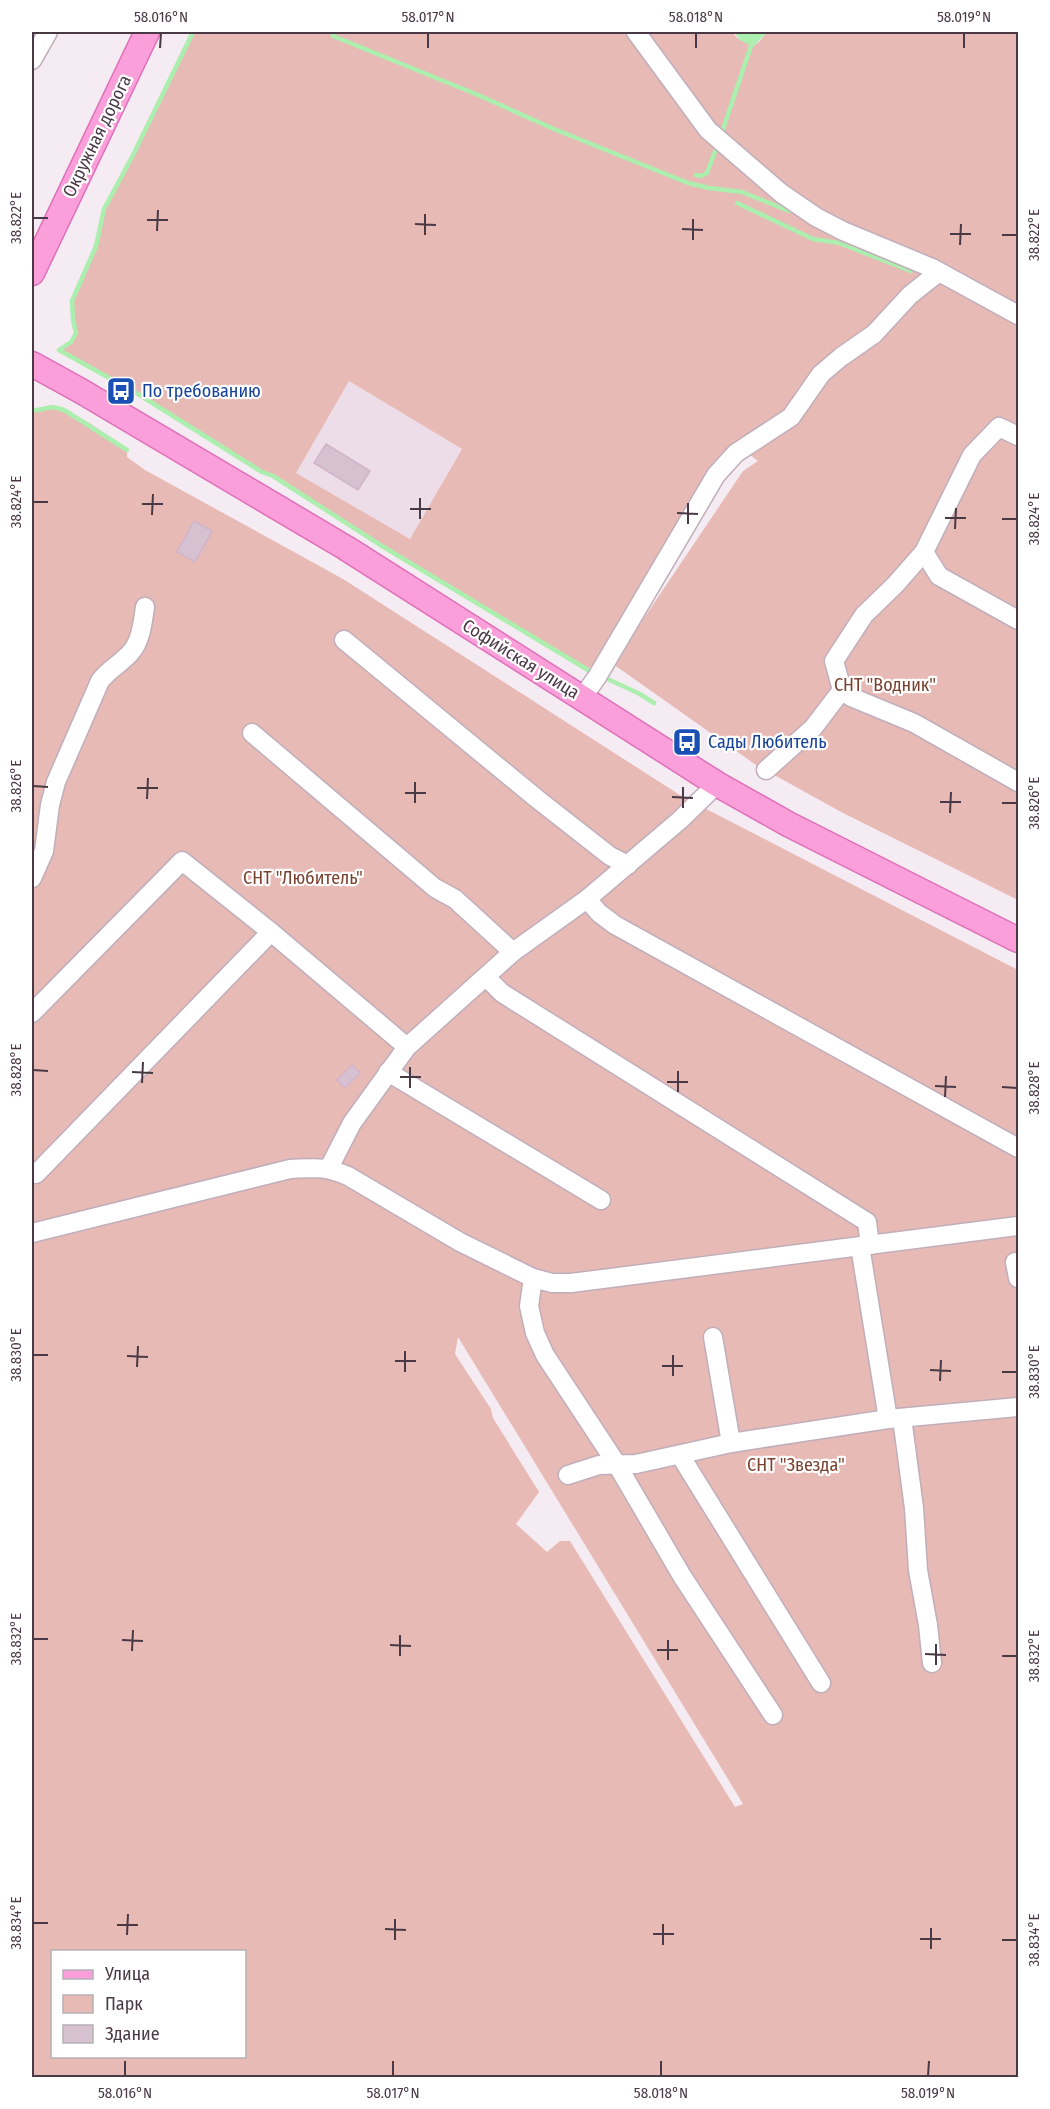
<svg xmlns="http://www.w3.org/2000/svg" width="1050" height="2109" font-family="'Fira Sans Condensed',sans-serif">
<style>
.residential{fill:#ecdde8}
.green{fill:#e7bab6;fill-rule:evenodd}
.water{fill:#abeeae}
.lines{fill:none;stroke-linecap:round;stroke-linejoin:round}
.stream{stroke:#abeeae;stroke-width:4.5}
.building{fill:#d6c1d1;stroke:#d1b4ca;stroke-width:1.5}
.minor-casing{stroke:#c0aebb;stroke-width:21}
.major-casing{stroke:#df6fb9;stroke-width:27}
.minor{stroke:#fff;stroke-width:18}
.major{stroke:#fa9fda;stroke-width:24}
.ticks{fill:none;stroke:#493945;stroke-width:2}
.labels{text-anchor:middle;stroke-width:4.5;stroke-linejoin:round;paint-order:stroke}
.street-label{font-size:18px;fill:#493945;stroke:#fff}
.transit-label{font-size:18px;fill:#164399;stroke:#fff;text-anchor:start}
.park-label{font-size:18px;fill:#79412e;stroke:#fff}
.neatline{fill:none;stroke:#493945;stroke-width:2}
.ticks-label{font-size:15px;text-anchor:middle;fill:#493945}
</style>
<rect width="100%" height="100%" fill="#f5ebf2"/>
<path class="residential" d="M349,381L462,449L410,539L295,473Z"/>
<g class="green">
<path d="M193,32H733C738,41 747,45 758,43L767,32H1018V900L843,813L756,765L613,664L743,471L758,461L737,445L601,659L587,670L382,546L273,476L262,472L138,394L59,350L71,342L76,333L73,319L72,301L96,246L104,209L133,155ZM349,381L462,449L410,539L296,473Z"/>
<path d="M53,407C80,413 105,434 127,450V457L145,470L343,579L683,797L1018,970V2077H32V411ZM458,1337L728,1779L743,1804L735,1807L570,1541H560L547,1552L516,1524L539,1492L493,1418L491,1409L455,1354ZM52,1952H244V2056H52Z"/>
</g>
<path class="water" d="M734,32H767L753,47L740,40Z"/>
<g class="lines">
<g class="stream">
<path d="M193,32L133,155L104,209L96,246L72,301L73,319L76,333L71,342L59,350L138,394L262,472L273,476L382,546L593,673"/>
<path d="M333,32V36L478,95L554,129L688,183L709,188L742,192L789,211"/>
<path d="M721,135L751,46"/>
<path d="M696,175L701,176L707,173L717,146"/>
<path d="M737,203L813,239L839,243L911,271"/>
<path d="M32,411L53,407L64,410L127,450"/>
<path d="M601,676L638,693L654,703"/>
</g>
</g>
<g class="building">
<path d="M326,444L370,471L358,490L314,463Z"/>
<path d="M194,521L212,531L195,562L177,552Z"/>
<path d="M352,1065L360,1073L345,1088L337,1080Z"/>
</g>
<g class="lines">
<g class="minor-casing">
<g id="minor">
<path d="M636,32L708,130L781,193L816,217L843,231L932,268L1018,315"/>
<path d="M32,60L48,32"/>
<path d="M1018,436L999,427L972,455L924,552L939,576L1018,620"/>
<path d="M344,640L536,798L610,856L628,865"/>
<path d="M842,690L851,697L914,723L1018,782"/>
<path d="M582,698L597,677L716,475L736,453L791,417L821,374L841,357L874,334L910,295L939,272"/>
<path d="M252,733L435,888L455,899L513,952"/>
<path d="M766,770L813,728L842,690L834,661L864,615L895,585L924,552"/>
<path d="M32,878L44,851L50,805L56,782L100,681C109,669 122,663 131,652C141,641 143,621 145,607"/>
<path d="M587,899L599,913L615,925L1018,1148"/>
<path d="M486,977L502,993L867,1222L870,1245"/>
<path d="M32,1013L182,861L271,932L407,1047"/>
<path d="M388,1072L601,1200"/>
<path d="M329,1168L352,1123L407,1047L513,952L587,899L680,820L717,784"/>
<path d="M36,1174L271,932"/>
<path d="M32,1233L290,1169C316,1168 324,1166 348,1176L460,1242L533,1278L552,1283H571L1018,1226"/>
<path d="M860,1246L888,1419"/>
<path d="M1015,1262L1018,1278"/>
<path d="M533,1278L529,1306L535,1333L545,1355L616,1463L682,1576L773,1715"/>
<path d="M713,1337L731,1443"/>
<path d="M902,1418L914,1508L918,1570L928,1625L932,1663"/>
<path d="M680,1455L821,1683"/>
<path d="M568,1475L599,1465L636,1464L731,1443L888,1419L1018,1407"/>
</g>
</g>
<g class="major-casing">
<g id="major">
<path d="M32,273L147,32"/>
<path d="M32,364L81,391L346,548L717,784L788,824L1018,940"/>
</g>
</g>
<use href="#minor" class="minor"/>
<use href="#major" class="major"/>
</g>
<path class="ticks" d="M160,48L161,33M428,48V33M696,48V33M964,48V33M33,218H48M147,220H168M415,224L436,225M682,229L703,230M157,231L158,210M950,234H971M425,235V214M1002,235H1017M693,240V219M960,245L961,224M33,502H48M142,504H163M410,509H431M677,513L698,514M152,515L153,494M945,518H966M420,519V498M1002,519H1017M688,524V503M955,529L956,508M33,786L48,787M137,788H158M405,793H426M672,797L693,798M147,799L148,778M940,802H961M415,803V782M1002,803H1017M683,808V787M950,813L951,792M33,1070L48,1071M132,1072L153,1073M400,1077H421M667,1082H688M142,1083L143,1062M935,1086L956,1087M1002,1087L1017,1088M410,1088V1067M678,1092V1071M945,1097L946,1076M33,1355H48M127,1356L148,1357M395,1361H416M662,1366H683M137,1367L138,1346M930,1370L951,1371M405,1372V1351M1002,1372H1017M673,1376V1355M940,1381L941,1360M33,1639H48M122,1640L143,1641M390,1645L411,1646M657,1650H678M132,1651L133,1630M925,1654L946,1655M400,1656V1635M1002,1656H1017M668,1660V1640M936,1665V1644M33,1923H48M117,1925H138M385,1929L406,1930M653,1934H674M127,1935L128,1914M920,1939H941M395,1940V1919M1002,1940H1017M663,1945V1924M931,1949V1928M125,2076V2061M393,2076V2061M661,2076V2061M928,2076L929,2061"/>
<defs>
<g id="bus-square" transform="scale(1.5)"><rect x="-9" y="-9" width="18" height="18" rx="4" fill="#1a4fb4" stroke="#fff"/><path d="M-5-6H5V4H4V6H2V4H-2V6H-4V4H-5ZM-3.5-4V0h7V-4ZM-3.5 1.2v1.5H-2V1.2ZM2 1.2v1.5H3.5V1.2Z" fill="#fff"/></g>
</defs>
<g fill-rule="evenodd">
<use href="#bus-square" x="121" y="391"/>
<use href="#bus-square" x="687" y="742"/>
</g>
<g class="labels">
<g class="street-label">
<text transform="translate(97 136) rotate(-64)" y="6">Окружная дорога</text>
<text transform="translate(521 659) rotate(32)" y="6">Софийская улица</text>
</g>
<g class="transit-label">
<text x="142" y="397">По требованию</text>
<text x="708" y="748">Сады Любитель</text>
</g>
<g class="park-label">
<text x="885" y="691">СНТ "Водник"</text>
<text x="303" y="884">СНТ "Любитель"</text>
<text x="796" y="1471">СНТ "Звезда"</text>
</g>
</g>
<rect width="1050" height="2109" fill="none" stroke="#ffffff" stroke-width="66"/>
<rect x="51" y="1950" width="195" height="108" fill="#ffffff" stroke="#b6b0b5" stroke-width="1.5"/>
<rect x="63" y="1970" width="30" height="9" fill="#fa9fda" stroke="#b6b0b5" stroke-width="1.5"/>
<text x="105" y="1980" font-size="18" fill="#493945">Улица</text>
<rect x="63" y="1995" width="30" height="18" fill="#e7bab6" stroke="#b6b0b5" stroke-width="1.5"/>
<text x="105" y="2010" font-size="18" fill="#493945">Парк</text>
<rect x="63" y="2025" width="30" height="18" fill="#d6c1d1" stroke="#b6b0b5" stroke-width="1.5"/>
<text x="105" y="2040" font-size="18" fill="#493945">Здание</text>
<rect x="33" y="33" width="984" height="2043" class="neatline"/>
<g class="ticks-label">
<text x="161" y="22">58.016°N</text>
<text x="428" y="22">58.017°N</text>
<text x="696" y="22">58.018°N</text>
<text x="964" y="22">58.019°N</text>
<text transform="translate(16 218) rotate(-90)" y="5">38.822°E</text>
<text transform="translate(1034 235) rotate(-90)" y="5">38.822°E</text>
<text transform="translate(16 502) rotate(-90)" y="5">38.824°E</text>
<text transform="translate(1034 519) rotate(-90)" y="5">38.824°E</text>
<text transform="translate(16 786) rotate(-90)" y="5">38.826°E</text>
<text transform="translate(1034 803) rotate(-90)" y="5">38.826°E</text>
<text transform="translate(16 1070) rotate(-90)" y="5">38.828°E</text>
<text transform="translate(1034 1088) rotate(-90)" y="5">38.828°E</text>
<text transform="translate(16 1355) rotate(-90)" y="5">38.830°E</text>
<text transform="translate(1034 1372) rotate(-90)" y="5">38.830°E</text>
<text transform="translate(16 1639) rotate(-90)" y="5">38.832°E</text>
<text transform="translate(1034 1656) rotate(-90)" y="5">38.832°E</text>
<text transform="translate(16 1923) rotate(-90)" y="5">38.834°E</text>
<text transform="translate(1034 1940) rotate(-90)" y="5">38.834°E</text>
<text x="125" y="2098">58.016°N</text>
<text x="393" y="2098">58.017°N</text>
<text x="661" y="2098">58.018°N</text>
<text x="928" y="2098">58.019°N</text>
</g>
</svg>
